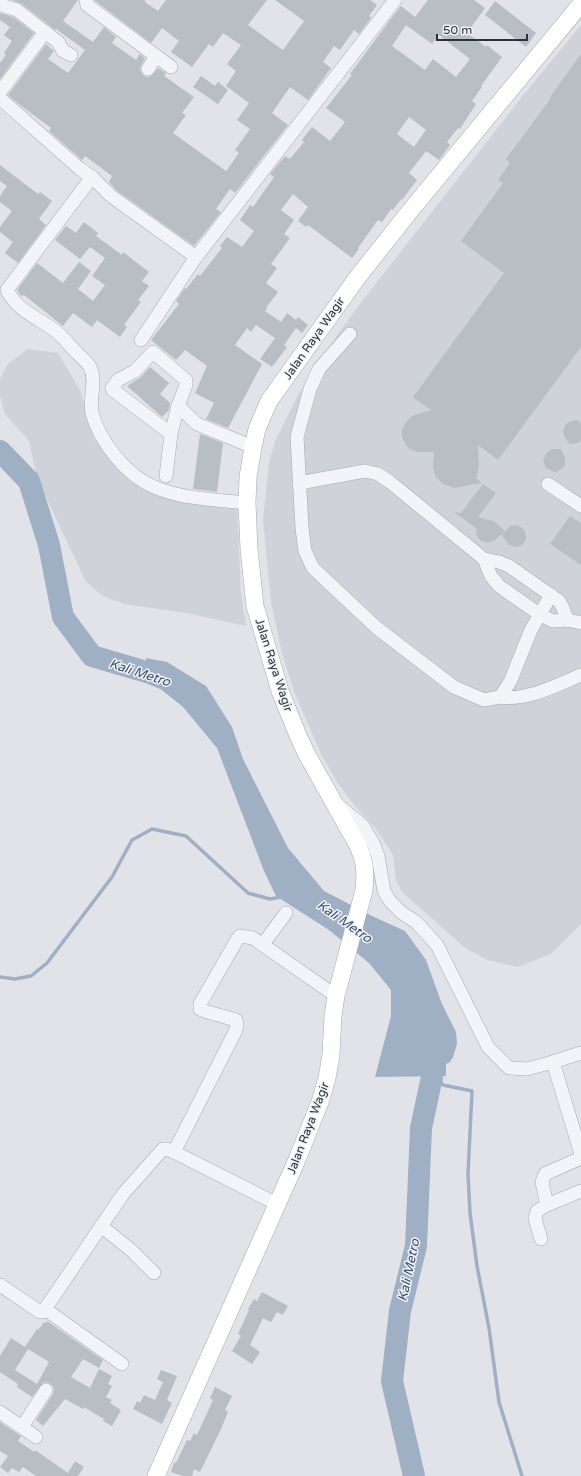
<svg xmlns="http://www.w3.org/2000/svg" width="581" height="1476" font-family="'Varela Round',sans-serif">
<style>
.built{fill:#cfd2d9}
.water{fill:#a0b0c4}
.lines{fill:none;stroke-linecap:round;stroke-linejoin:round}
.stream{stroke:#a0b0c4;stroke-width:3.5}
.river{stroke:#a0b0c4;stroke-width:22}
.building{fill:#b9bdc4;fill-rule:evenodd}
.minor-casing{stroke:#a7aab1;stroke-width:14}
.major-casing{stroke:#a2a8b2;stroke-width:18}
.minor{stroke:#f3f4f7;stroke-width:13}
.major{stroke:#fff;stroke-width:17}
.labels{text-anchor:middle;stroke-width:3;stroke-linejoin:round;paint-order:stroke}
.street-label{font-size:12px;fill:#2b313d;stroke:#f0f2f6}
.water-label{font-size:13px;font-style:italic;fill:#3a4f6c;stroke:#f0f2f6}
</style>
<rect width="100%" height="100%" fill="#e1e3e8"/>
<g class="built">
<path d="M581,25V924L551,954L518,967L487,960L464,947L402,892L396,880L393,855L376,829L354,805L337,782L322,756L295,694L283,657L271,603L263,520L269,463L275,441L298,395L338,334L359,305L525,93Z"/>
<path d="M28,349L58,353L81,392L94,439L106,452L151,491L237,506L241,593L246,626L186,613L124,604L103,596L86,582L37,478L29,441L5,414L0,396V379L8,364Z"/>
</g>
<path class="water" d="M146,658L167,662L206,686L232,727L243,759L288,848L324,891L372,916L405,931L426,960L442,1004L456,1032L457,1044L453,1057L450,1062L446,1064V1076L375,1077L391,1016V990L369,963L329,930L276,896L264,871L217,748L183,707L147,678Z"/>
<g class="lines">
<g class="stream">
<path d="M0,977L15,979L31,976L47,963L112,877L132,840L152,829L186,836L248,893L270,899L281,897"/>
<path d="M434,1073L443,1085L472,1091L468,1174L470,1213L477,1266L489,1328L499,1402L522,1476"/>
</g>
<g class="river">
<path d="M0,451L29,481L49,545L63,617L92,656L150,673L175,683"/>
<path d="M414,1476L392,1381L400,1311L416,1246L421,1128L433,1072L428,1047"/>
</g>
</g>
<g class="building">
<path d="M12,0H78L63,21L93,42L104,27L116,37L112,43L136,60L140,54L145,58L140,68L141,72L144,76L147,77L151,76L158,68L166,73L164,76L194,97L182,113L186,115L173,133L226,171L239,153L235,150L250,129L237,120L249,103L226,86L236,71L227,64L241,45L223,33L213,47L209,44L192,67L171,52L179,41L162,28L151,43L94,0H145V2L158,11L166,0H267L248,25L283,50L304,21L275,0H370L377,5L369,16L371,18L359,34L354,30L340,50L334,46L323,62L331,68L308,100L290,87L283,97L272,113L288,125L235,193L230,189L216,209L221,212L194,246L116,190L109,182L112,176L85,156L82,160L49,131L51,128L20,105L8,95L46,44L54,51L48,59L68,73L85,50L56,29L55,30L22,4Z"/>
<path d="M428,0H474L485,8L467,33L486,47L487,45L502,57L481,86L482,87L472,101L476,104L460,129L458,128L447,142L450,145L439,160L426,151L409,173L417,180L402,200L401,199L393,210L391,209L382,222L378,220L358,248L359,249L352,258L308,225L306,227L298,221L308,207L293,194L281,210L294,220L284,234L290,238L271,264L277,268L266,283L278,292L266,308L267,309L265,311L281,322L287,313L296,320L298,317L308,325L302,333L296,328L284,345L287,347L272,367L260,359L275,338L256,325L251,332L247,328L235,345L262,364L228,428L206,419L214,403L195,393L207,366L185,350L176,360L151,340L179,304L176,301L185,288L186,289L198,274L200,276L222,248L220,246L227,237L242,247L254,231L240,220L250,205L253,207L272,180L274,177L270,174L285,156L290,159L304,142L302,140L312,127L330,141L345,122L326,108L352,75L350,74L393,16L401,6L415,17ZM406,25L432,44L439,35L470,59L456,77L433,59L425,70L392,46ZM409,117L426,130L414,147L397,134Z"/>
<path d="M495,1L536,33L526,47L485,15Z"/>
<path d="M0,13L13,17L34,33L0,79V63L6,55L4,53L12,41L4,35L10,27L0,20Z"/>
<path d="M581,54V347L498,460L478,445L479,467L476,478L482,483L454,488L443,484L435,476L433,467L434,452H417L408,448L402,437V430L406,422L412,416L431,410L413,397L504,273L461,241L503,183L498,180L510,163L506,159L551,98L550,97Z"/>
<path d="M201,76L215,86L218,82L228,90L218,104L193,87Z"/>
<path d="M0,165L38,194L40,192L52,201L39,219L46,225L18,263L5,253L13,242L0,232V227L12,211L0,202V196L7,186L0,181Z"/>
<path d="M84,222L98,233L96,236L122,255L123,252L149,272L142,281L149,286L138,300L141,302L124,325L127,327L120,337L97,320L92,327L73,313L63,326L24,295L21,296L17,290L37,263L63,283L79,262L91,271L78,289L93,301L105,285L92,276L105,258L90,247L80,259L55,240L66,226L76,233Z"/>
<path d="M150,367L169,383L160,394L170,403L169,410L162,417L127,386L141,377Z"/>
<path d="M577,420L581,423V441L578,443L570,444L564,436L563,431L566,424L571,421Z"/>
<path d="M200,434L223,443L217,492L193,489Z"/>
<path d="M552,449H561L565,458V465L562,469L556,472L552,471L546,468L543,461L546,453Z"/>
<path d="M483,484L496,493L478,517L494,521L505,531L494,541L487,543L480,540L476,534L477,529L454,512L461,513Z"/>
<path d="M570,516L581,523V565L550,544Z"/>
<path d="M516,525L521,527L525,531L526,539L522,545L516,547L509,545L502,535L510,526Z"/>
<path d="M262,1292L288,1306L283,1315L277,1312L271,1322L263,1318L250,1345L260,1352L252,1364L232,1351L241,1336L238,1334L249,1310L248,1309L254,1299L257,1301Z"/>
<path d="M47,1321L103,1360L99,1368L83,1359L71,1377L90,1388L99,1369L112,1376L108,1384L112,1386L106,1397L112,1400L110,1403L121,1410L112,1426L103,1421L104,1419L84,1407L83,1409L65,1399L43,1426L36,1420L53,1394L54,1390L53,1386L47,1382L43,1383L32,1397L17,1387L18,1384L0,1372V1356L11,1338L28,1349L15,1370L37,1384L49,1362L25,1347L37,1329L38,1330L44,1322L46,1323Z"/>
<path d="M161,1370L177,1376L167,1400L172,1403L162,1424L133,1409L137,1401L140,1403L144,1395L155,1400L163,1382L157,1379Z"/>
<path d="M215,1387L232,1396L225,1410L228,1412L221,1429L200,1472L194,1469L192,1476H183L171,1472L174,1462L176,1463L187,1440L190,1441L194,1433L197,1435L213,1400L210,1398Z"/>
<path d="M0,1422L21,1436L18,1441L34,1452L35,1450L68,1473L75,1461L84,1467L78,1476H36L23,1467L19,1472L12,1468L8,1473L0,1467L8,1456L0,1451Z"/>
</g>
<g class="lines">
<g class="minor-casing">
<g id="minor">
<path d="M86,0L87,5L156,56L148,69"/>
<path d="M0,4L4,6L17,10L58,42L63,51L71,55"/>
<path d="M156,56L171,67"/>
<path d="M0,92L45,32"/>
<path d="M0,100H2L80,169L92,177L111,196L196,257"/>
<path d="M92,177L7,290C18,312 39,318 57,332C65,339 71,347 78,354C82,358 88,363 90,367C97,381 89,398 92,413C100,442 126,475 154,487C182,499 217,500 247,503"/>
<path d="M350,334L319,369L310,389L297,437L302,528L305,551L313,568L377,628L437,674L454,687L484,700L500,697L510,682L531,630L551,595"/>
<path d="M141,340L196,257L395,0"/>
<path d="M178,406L197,424L253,447"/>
<path d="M166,476L171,434L113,390L112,388L118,380L135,371L153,352L186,380V385L178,406L171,434"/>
<path d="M299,483L365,471L378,474L390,482L484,559L499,562L509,566L559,601L563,608L567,620"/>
<path d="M548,484L581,506"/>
<path d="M484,559L491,576L499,586L539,614L553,621L567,620L581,623"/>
<path d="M500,697C528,701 556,685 581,675"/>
<path d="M338,805L363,826L374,845L378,856L384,891L390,901L402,913L416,922L437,945L488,1047L509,1068L527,1069L553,1062L581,1053"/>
<path d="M263,944L286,913"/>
<path d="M553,1062L581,1154"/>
<path d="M174,1152L236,1030L237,1025L236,1020L204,1011L200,1009V1004L238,938L240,936L253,938L336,996"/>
<path d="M547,1205L542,1182L545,1174L581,1158"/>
<path d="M101,1226L131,1250L154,1273"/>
<path d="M541,1239L535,1219L537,1211L547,1205L581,1191"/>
<path d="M0,1285L40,1312H43L123,1194L163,1149H167L174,1152L277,1204"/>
<path d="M45,1309L122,1364"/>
<path d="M0,1412L36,1437"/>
<path d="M22,1427L46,1390"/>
</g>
</g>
<g class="major-casing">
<path id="major" d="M156,1476L296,1162L320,1102L327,1078L331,1055L333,1016L336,996L364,890C366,870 365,860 356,842L306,753L297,733L280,691L255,606L249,549L247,503L248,477L253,447L257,429L269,401L357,278L410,211L581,4"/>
</g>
<use href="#minor" class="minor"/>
<use href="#major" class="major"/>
</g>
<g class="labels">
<g class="street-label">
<text transform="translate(314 338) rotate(-55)" y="4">Jalan Raya Wagir</text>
<text transform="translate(274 665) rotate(72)" y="4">Jalan Raya Wagir</text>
<text transform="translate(308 1128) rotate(-69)" y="4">Jalan Raya Wagir</text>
</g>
<g class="water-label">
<text transform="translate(140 672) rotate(18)" y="5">Kali Metro</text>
<text transform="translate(345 921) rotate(35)" y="5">Kali Metro</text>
<text transform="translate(408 1270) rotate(-78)" y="5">Kali Metro</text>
</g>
</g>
<path d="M437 34v6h90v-6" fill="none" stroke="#2b313d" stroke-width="2"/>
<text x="443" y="34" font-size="12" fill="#2b313d" stroke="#f0f2f6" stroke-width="3" paint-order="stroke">50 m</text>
</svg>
